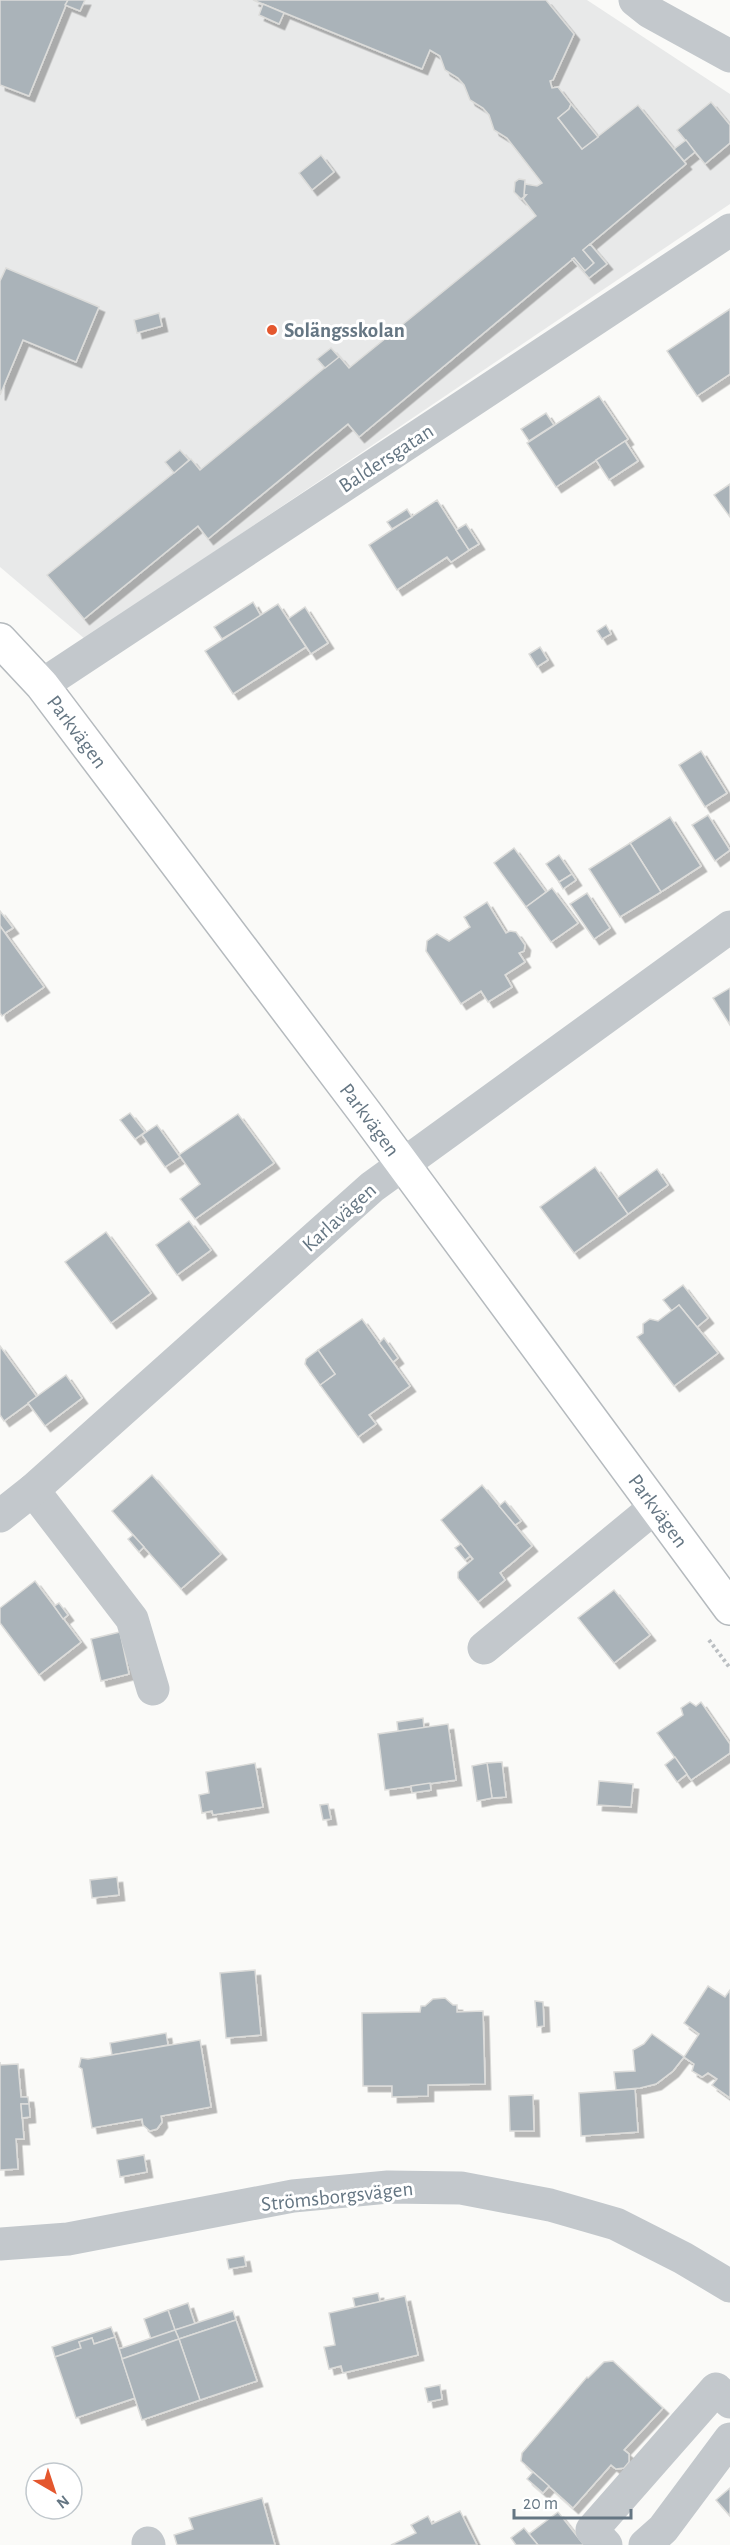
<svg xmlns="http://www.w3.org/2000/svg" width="730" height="2545" font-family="'Alegreya Sans',sans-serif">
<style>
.built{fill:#e8e9e9}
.building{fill:#aab3b9;stroke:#dcdcda;stroke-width:1.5;filter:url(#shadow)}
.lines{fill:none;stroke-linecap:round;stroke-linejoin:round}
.major-casing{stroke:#b5babe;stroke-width:36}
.path{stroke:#bbbfc2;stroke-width:4;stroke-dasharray:3 3;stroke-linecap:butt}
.minor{stroke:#c3c8cc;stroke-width:33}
.major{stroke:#fff;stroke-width:33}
.poi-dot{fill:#e4572e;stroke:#fff;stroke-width:2}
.labels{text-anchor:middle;stroke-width:6;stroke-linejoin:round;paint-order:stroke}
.poi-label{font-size:21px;font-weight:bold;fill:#657683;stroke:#fff;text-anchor:start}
.street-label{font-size:21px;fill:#657683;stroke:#fff}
</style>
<defs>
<filter id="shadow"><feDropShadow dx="5.5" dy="5.5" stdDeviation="0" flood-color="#0004"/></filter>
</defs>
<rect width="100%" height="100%" fill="#fafaf8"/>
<path class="built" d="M0,0H587L730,94V204L85,639L0,567Z"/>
<g class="building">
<path d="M0,0H68L29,96L0,85Z"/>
<path d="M68,0H85L80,11L65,5Z"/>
<path d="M253,0H546L574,34L553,80L550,81L552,88L558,87L571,104L569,109L558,118L582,149L638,105L686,164L583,250L594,263L585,271L574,258L359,437L348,424L208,539L198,526L84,619L47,575L191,459L200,470L339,356L349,368L536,216L523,199L526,195H524L525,184L537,186L542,183L507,138L494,130L489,115L483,108L470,100L464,85L458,78L445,70L440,56L430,50L422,69Z"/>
<path d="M263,4L284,13L279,24L259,15Z"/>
<path d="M711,102L730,125V143L705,164L677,130Z"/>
<path d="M571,104L598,137L582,149L558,118L569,109Z"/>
<path d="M686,140L695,152L684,161L674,149Z"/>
<path d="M321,155L334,172L312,190L299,173Z"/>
<path d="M519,179L525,180L524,195H526L521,199L514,192L515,182Z"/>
<path d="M590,244L607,264L589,278L572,259L574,258L585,271L594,263L583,250Z"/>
<path d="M6,268L99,307L76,362L23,340L0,395V281Z"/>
<path d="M730,309V374L697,396L667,351Z"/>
<path d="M159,313L162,326L137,333L134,320Z"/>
<path d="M331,348L339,357L325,368L317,359Z"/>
<path d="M599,396L628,439L556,487L527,443Z"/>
<path d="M546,413L554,425L529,441L521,429Z"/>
<path d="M625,441L638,461L609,480L596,460Z"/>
<path d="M180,450L189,460L174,473L165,462Z"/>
<path d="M730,484V517L714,495Z"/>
<path d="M437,500L469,550L451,562L447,557L397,590L369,545Z"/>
<path d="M407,509L412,517L392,529L387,522Z"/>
<path d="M466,524L479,544L469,550L456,530Z"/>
<path d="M253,602L261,616L222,639L214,627Z"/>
<path d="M278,604L306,647L233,694L205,651Z"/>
<path d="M305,607L328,643L311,654L288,619Z"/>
<path d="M606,625L611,634L602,639L597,631Z"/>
<path d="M540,647L548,660L537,667L529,654Z"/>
<path d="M701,751L727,793L705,807L679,765Z"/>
<path d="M708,815L730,850L715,861L692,825Z"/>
<path d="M670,817L701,866L661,892L630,843Z"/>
<path d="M630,843L661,892L620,917L589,869Z"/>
<path d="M514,848L546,892L526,907L494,863Z"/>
<path d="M559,855L572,874L559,882L546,864Z"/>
<path d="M572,874L576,880L563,889L559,882Z"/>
<path d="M552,888L578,923L551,942L526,907Z"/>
<path d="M587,893L610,928L594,939L570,904Z"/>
<path d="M487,902L506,933L510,931L516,932L525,945L524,951L519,953L525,962L505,975L512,987L488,1002L481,991L461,1004L426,951L427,941L437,934L449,941L470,927L464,917Z"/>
<path d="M0,911L13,928L5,933L0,926Z"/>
<path d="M0,926L44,987L2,1016L0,1013Z"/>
<path d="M730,988V1025L713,998Z"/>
<path d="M130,1113L145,1132L135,1139L120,1120Z"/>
<path d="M238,1114L274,1163L195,1219L180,1199L200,1184L179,1155Z"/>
<path d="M157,1125L180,1157L165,1167L142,1135Z"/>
<path d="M595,1167L628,1214L574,1253L540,1207Z"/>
<path d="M657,1169L668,1185L628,1214L617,1198Z"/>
<path d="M189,1221L211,1250L177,1275L156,1245Z"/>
<path d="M106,1232L151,1293L111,1323L65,1262Z"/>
<path d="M683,1285L708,1318L697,1327L679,1305L672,1311L663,1300Z"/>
<path d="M679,1305L718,1353L674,1386L637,1337L643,1333V1324L650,1319L658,1321Z"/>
<path d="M362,1319L410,1386L369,1415L376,1424L358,1437L320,1385L335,1374L318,1350Z"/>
<path d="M384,1338L398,1358L393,1362L379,1343Z"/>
<path d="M0,1346L37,1397L4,1421L0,1415Z"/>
<path d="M318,1350L335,1374L320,1385L305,1364L306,1359Z"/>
<path d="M66,1375L82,1398L45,1426L28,1403Z"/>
<path d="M152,1475L221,1554L181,1589L112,1511Z"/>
<path d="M482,1485L532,1546L500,1573L505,1580L478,1602L458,1578V1572L473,1559L441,1520Z"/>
<path d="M505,1501L521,1521L515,1525L499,1506Z"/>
<path d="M133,1535L144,1547L139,1552L128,1539Z"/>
<path d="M461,1544L470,1556L465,1560L455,1548Z"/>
<path d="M35,1581L81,1642L39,1675L0,1623V1608Z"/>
<path d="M614,1590L650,1635L614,1663L578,1618Z"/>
<path d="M59,1603L68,1615L63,1619L54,1606Z"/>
<path d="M120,1632L129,1674L101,1681L91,1639Z"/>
<path d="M690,1702L696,1706L701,1702L730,1744V1753L691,1780L657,1733L683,1715L681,1708Z"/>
<path d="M423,1718L424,1728L398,1731L397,1722Z"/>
<path d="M448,1724L456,1780L385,1790L378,1734Z"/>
<path d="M675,1757L687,1774L677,1782L665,1765Z"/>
<path d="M502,1762L506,1797L492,1798L487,1763Z"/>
<path d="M255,1763L263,1807L213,1815L212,1811L202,1813L199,1795L209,1793L206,1772Z"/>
<path d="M487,1763L492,1798L477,1801L472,1766Z"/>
<path d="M599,1781L633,1784L631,1807L597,1805Z"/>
<path d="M430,1783L431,1790L412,1793L411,1786Z"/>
<path d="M328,1804L331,1819L323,1820L320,1805Z"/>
<path d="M117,1877L119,1895L92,1898L90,1880Z"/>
<path d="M255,1970L261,2035L226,2038L220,1973Z"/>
<path d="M708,1986L725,1997L730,1990V2098L712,2085L717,2079L708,2073L702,2077L692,2071L694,2064L684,2057L699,2034L684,2023Z"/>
<path d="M445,1998L453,2005H457V2012L483,2011L485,2084L428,2085V2096L392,2097V2086H363L362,2013L420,2012L421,2006H425L433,1999Z"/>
<path d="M535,2001L543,2002L544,2026L537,2027Z"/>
<path d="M166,2033L168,2045L112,2055L110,2043Z"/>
<path d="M652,2034L684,2057L673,2071L656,2084L640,2088L616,2090L614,2072L635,2071L633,2050L644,2044Z"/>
<path d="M200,2040L211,2107L161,2116L162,2122L157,2129L150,2131L143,2125L142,2119L92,2128L82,2069L79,2067L81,2058L88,2059Z"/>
<path d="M0,2062V2065L18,2064L21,2097H28L29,2104H21L24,2139H16L18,2169L0,2170Z"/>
<path d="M635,2089L638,2132L581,2136L579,2093Z"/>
<path d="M533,2095L534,2131H510L509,2096Z"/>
<path d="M21,2104H29L30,2117L22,2118Z"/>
<path d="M144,2155L147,2172L120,2177L117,2160Z"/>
<path d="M244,2256L246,2266L229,2269L227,2259Z"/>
<path d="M378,2293L380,2302L355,2307L353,2298Z"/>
<path d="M405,2296L418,2355L343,2373L341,2366L329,2369L324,2347L335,2345L329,2313Z"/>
<path d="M188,2303L195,2324L175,2330L168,2310Z"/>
<path d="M168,2310L175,2330L151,2339L144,2319Z"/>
<path d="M233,2311L236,2320L179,2339L175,2330Z"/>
<path d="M236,2320L257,2381L200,2400L179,2339Z"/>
<path d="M111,2327L115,2337L94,2344L92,2338L79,2342L81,2348L55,2357L52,2347Z"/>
<path d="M175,2330L179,2339L122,2359L119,2349Z"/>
<path d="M115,2337L135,2398L76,2418L55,2357L81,2348L79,2342L92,2338L94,2344Z"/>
<path d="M179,2339L200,2400L142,2420L122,2359Z"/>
<path d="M613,2361L663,2408L624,2450L629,2454V2462L624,2468L616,2469L611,2465L573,2508L521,2461L522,2453L587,2377L588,2378L604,2362Z"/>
<path d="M440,2385L442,2399L428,2402L425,2388Z"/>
<path d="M533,2472L549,2486L543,2493L527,2479Z"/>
<path d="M730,2488V2516L716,2500Z"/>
<path d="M262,2498L275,2545H177L174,2535L193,2529L189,2518Z"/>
<path d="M460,2511L477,2545H391L416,2533L411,2525L428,2516L432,2524Z"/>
<path d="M558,2512L584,2545H538L529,2534Z"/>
<path d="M524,2528L529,2534L538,2545H516L511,2538Z"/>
</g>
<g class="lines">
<g class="major-casing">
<g id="major">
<path id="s1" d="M0,640L42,685L366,1114L730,1608"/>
</g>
</g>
<path class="path" d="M709,1640L730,1668"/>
<g class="minor">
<path d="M635,0L650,12L730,56"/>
<path d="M42,685L730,230"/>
<path d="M33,1490L132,1619L153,1689"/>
<path d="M0,1516L33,1490L372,1187L730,927"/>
<path d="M484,1648L654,1508"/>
<path d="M0,2244L68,2239L293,2196L388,2187L461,2188L550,2205L616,2224L683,2258L730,2286"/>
<path d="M148,2543L149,2545"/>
<path d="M606,2545L592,2530L716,2389L730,2402"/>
<path d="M645,2545L663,2529L730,2439"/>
</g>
<use href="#major" class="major"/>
</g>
<circle class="poi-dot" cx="272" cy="330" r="6"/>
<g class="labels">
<g class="poi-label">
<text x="284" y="337">Solängsskolan</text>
</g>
<g class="street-label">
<text transform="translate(386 458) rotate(-33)" y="7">Baldersgatan</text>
<text dy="7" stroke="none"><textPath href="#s1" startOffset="120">Parkvägen</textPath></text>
<text dy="7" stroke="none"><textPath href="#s1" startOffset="606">Parkvägen</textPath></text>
<text transform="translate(339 1217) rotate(-42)" y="7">Karlavägen</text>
<text dy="7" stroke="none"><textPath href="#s1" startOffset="1092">Parkvägen</textPath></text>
<text transform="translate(337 2196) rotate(-6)" y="7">Strömsborgsvägen</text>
</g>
</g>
<g transform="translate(54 2491) rotate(141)"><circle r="28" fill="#ffffff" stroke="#c1c8cd" stroke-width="1.5"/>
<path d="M0-4.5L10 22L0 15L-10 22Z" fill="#e4572e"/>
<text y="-9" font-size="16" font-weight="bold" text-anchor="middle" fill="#657683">N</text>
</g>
<path d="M514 2509v9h117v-9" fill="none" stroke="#657683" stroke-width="3"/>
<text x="523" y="2509" font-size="18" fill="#657683" stroke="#ffffff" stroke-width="4.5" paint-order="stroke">20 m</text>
</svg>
